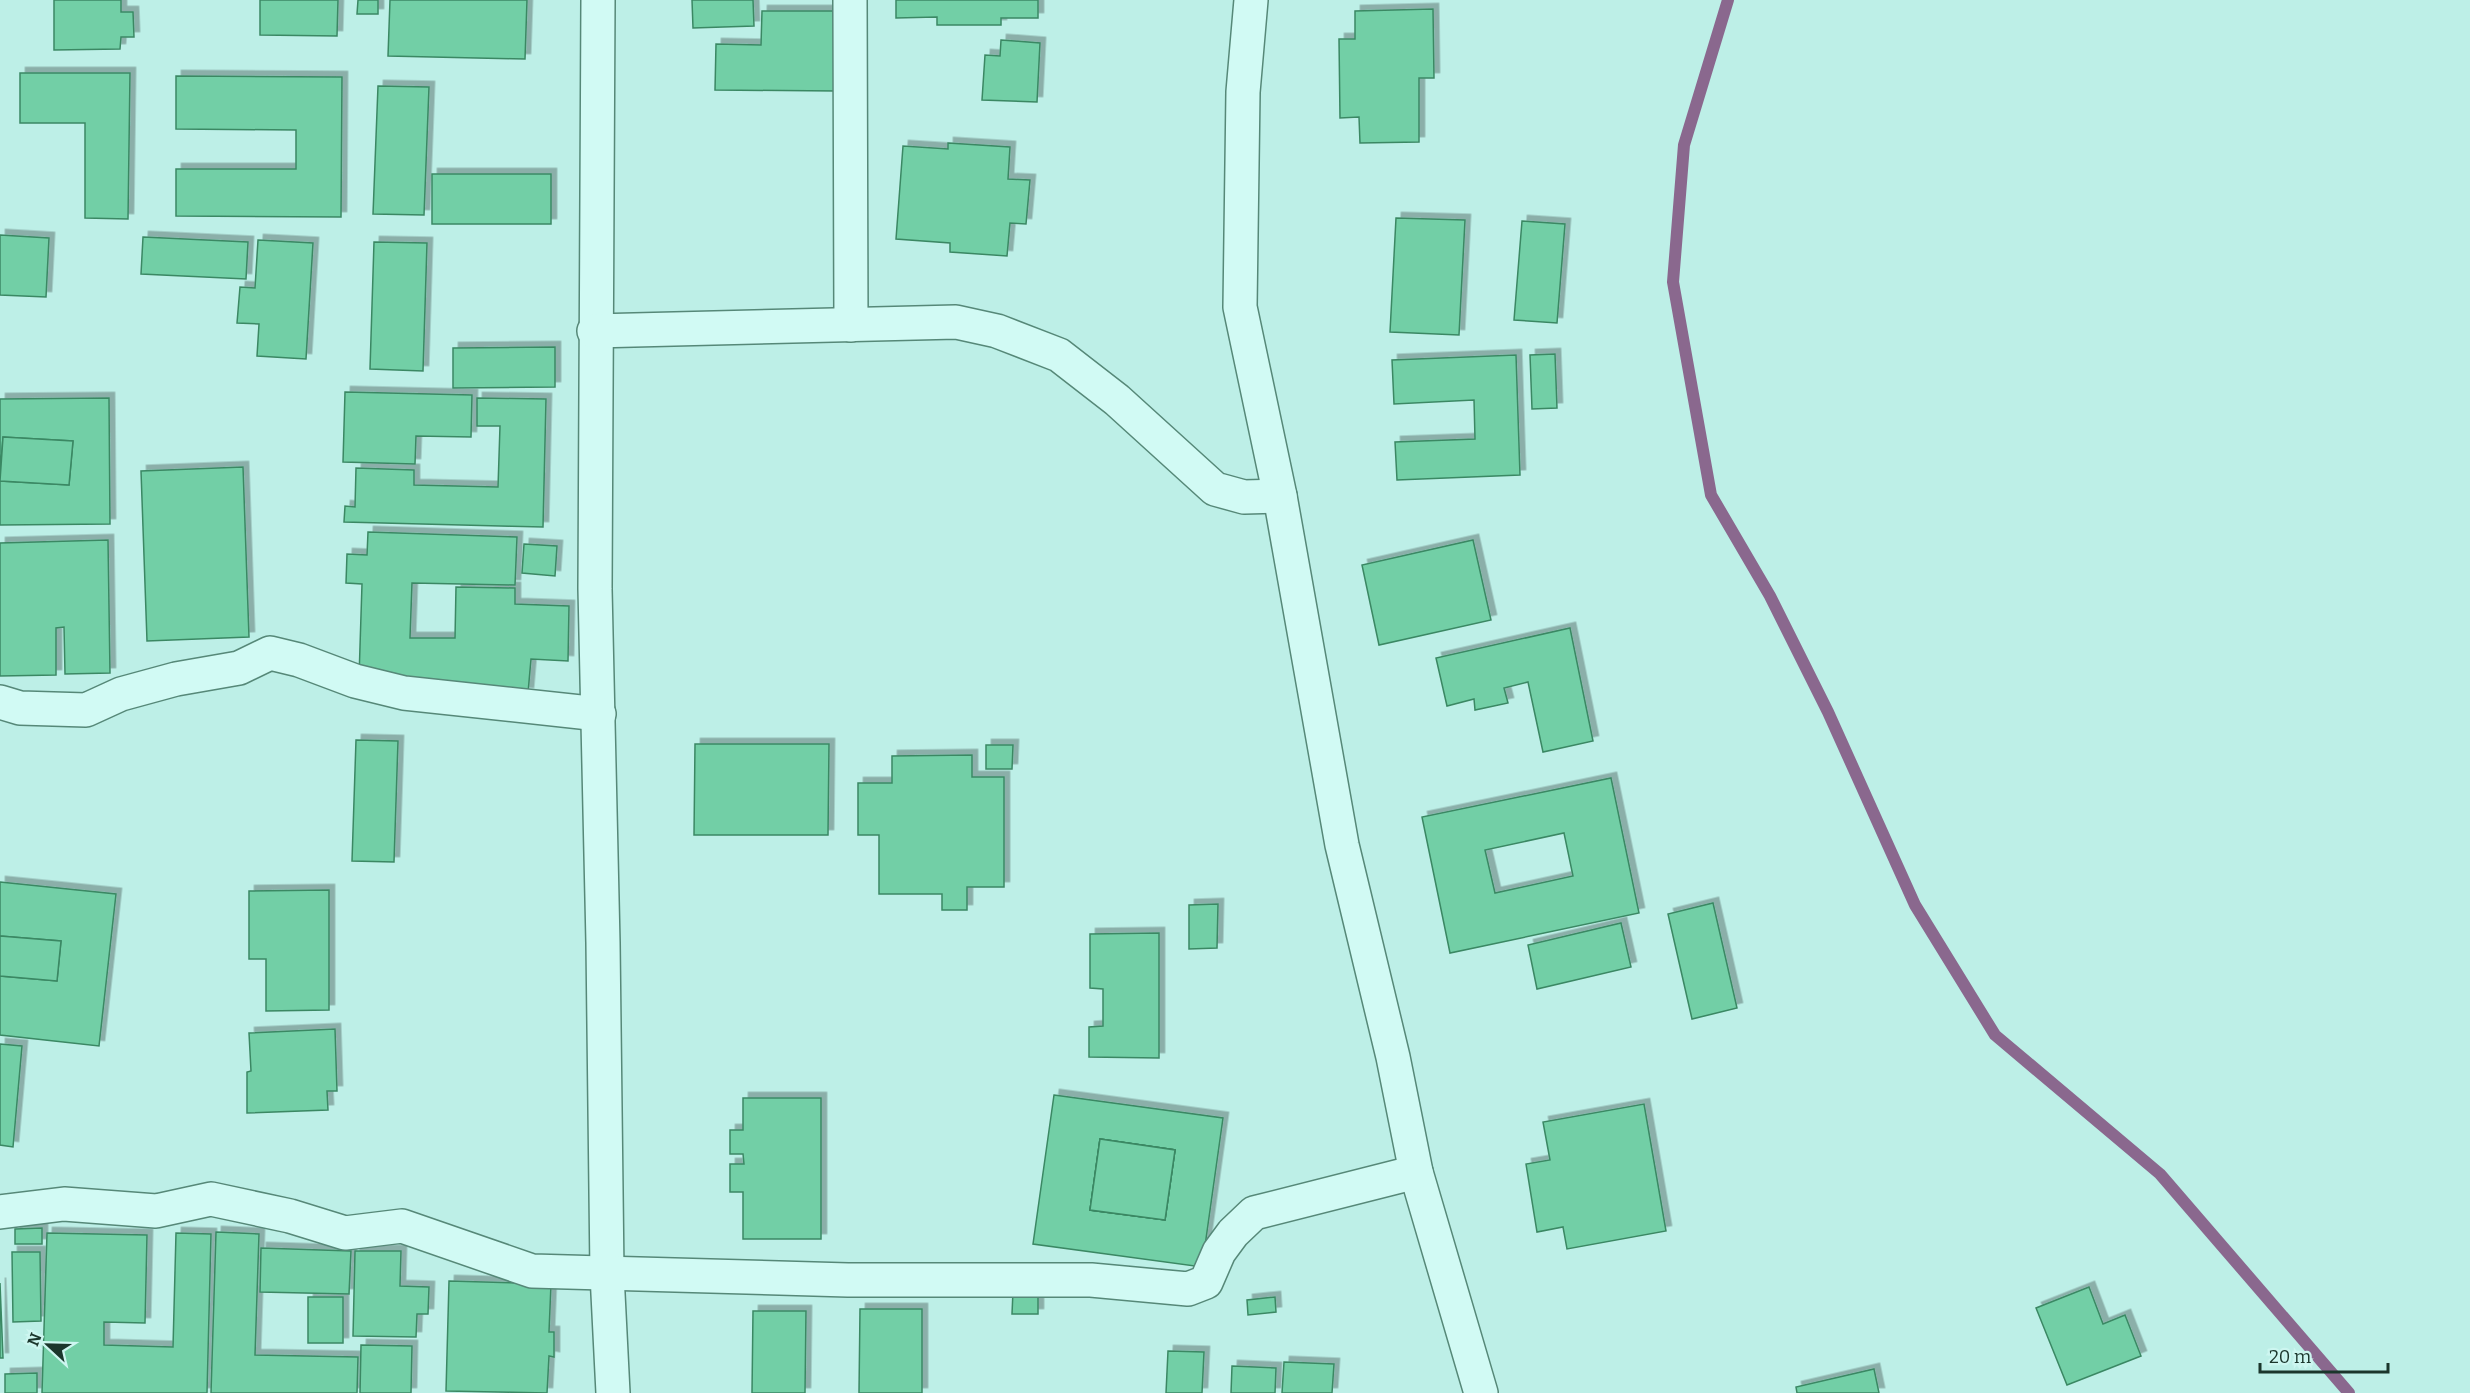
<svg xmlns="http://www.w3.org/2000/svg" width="2470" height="1393" font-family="Bitter,serif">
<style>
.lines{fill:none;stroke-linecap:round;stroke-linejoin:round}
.stream{stroke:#8a688e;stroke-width:12}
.building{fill:#72cfa6;stroke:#3b8864;stroke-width:1.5;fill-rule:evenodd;filter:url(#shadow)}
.minor-casing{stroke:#568878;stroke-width:36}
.minor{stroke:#d1faf4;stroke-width:33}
</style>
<defs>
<filter id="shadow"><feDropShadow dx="5.5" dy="-5.5" stdDeviation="0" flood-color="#0004"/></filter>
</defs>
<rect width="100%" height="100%" fill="#bdefe7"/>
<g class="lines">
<path class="stream" d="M1728,0L1684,145L1673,282L1711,495L1770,596L1828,712L1915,905L1995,1035L2160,1174L2349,1393"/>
</g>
<g class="building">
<path d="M54,0H121V12H133L134,37H121L120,49L54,50Z"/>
<path d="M260,0H338L337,36L260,35Z"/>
<path d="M358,0H378V14H357Z"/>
<path d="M390,0H527L525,59L388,56Z"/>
<path d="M692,0H753L754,26L693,28Z"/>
<path d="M896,0H1038V18H1001V25H937V17L896,18Z"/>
<path d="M1433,9L1434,78H1419V142L1360,143L1359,117L1340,118L1339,39H1355V11Z"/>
<path d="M762,11H836V91L715,90L716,44L761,45Z"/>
<path d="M1001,40L1040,43L1037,102L982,100L985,55L1000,56Z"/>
<path d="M20,73H130L128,219L85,218V123H20Z"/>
<path d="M176,76L342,77L341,217L176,216V169H296V130L176,129Z"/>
<path d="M378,86L429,87L424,215L373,214Z"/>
<path d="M948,143L1010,147L1008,179L1030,180L1026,224L1010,223L1007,256L950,252V243L896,239L903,146L948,149Z"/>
<rect x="432" y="174" width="119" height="50"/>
<path d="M1396,218L1465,220L1459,335L1390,332Z"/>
<path d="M1522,221L1565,224L1557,323L1514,320Z"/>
<path d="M0,235L49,238L46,297L0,295Z"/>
<path d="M143,237L248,242L246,279L141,274Z"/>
<path d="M258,240L313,243L306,359L257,356L259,324L237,323L240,287L255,288Z"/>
<path d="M374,242L427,243L423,371L370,369Z"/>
<path d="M555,347V387L453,388V348Z"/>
<path d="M1555,354L1557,408L1532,409L1530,355Z"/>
<path d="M1516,355L1520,475L1397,480L1395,442L1475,439L1474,400L1394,404L1392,360Z"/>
<path d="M345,392L472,395L471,437L416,436L415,464L343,462Z"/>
<path d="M109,398L110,524L0,525V481L69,485L73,441L3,437L0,476V399Z"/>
<path d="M477,398L546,399L543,527L344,522L345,506L355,507L356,468L414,470V485L498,487L500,426H477Z"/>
<path d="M3,437L73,441L69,485L0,481Z"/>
<path d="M243,467L249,637L147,641L141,471Z"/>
<path d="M368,532L517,537L515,585L412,583L410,638H455L456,587L515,588V604L569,606L568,661L531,659L528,693L359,678L362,584L346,583L347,554L367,555Z"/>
<path d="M108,540L110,673L65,674L64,627L56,628V675L0,676V543Z"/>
<path d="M1473,540L1491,620L1379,645L1362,565Z"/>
<path d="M524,544L557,546L555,576L522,573Z"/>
<path d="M1570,628L1593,741L1543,752L1528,682L1504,688L1508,703L1475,710L1474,699L1447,706L1436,658Z"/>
<path d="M356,740L398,741L394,862L352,861Z"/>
<path d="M695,744H829L828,835H694Z"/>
<path d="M986,745H1013L1012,769H986Z"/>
<path d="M972,755V777H1004V887H967V910H942V894H879V835H858V783H892V756Z"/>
<path d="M1611,778L1639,913L1450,953L1422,817ZM1564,833L1573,876L1495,893L1485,850Z"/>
<path d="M0,882L116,894L99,1046L0,1035V976L57,981L61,941L0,936Z"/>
<path d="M329,890V1010L266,1011V959H249V891Z"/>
<path d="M1713,903L1737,1008L1692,1019L1668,914Z"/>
<path d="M1218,904L1217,948L1189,949V905Z"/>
<path d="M1621,923L1631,967L1537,989L1528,945Z"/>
<path d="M1159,933V1058L1089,1057V1027L1103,1026V989L1090,988V934Z"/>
<path d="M0,936L61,941L57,981L0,976Z"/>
<path d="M335,1029L337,1091H327L328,1110L247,1113V1072L251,1071L249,1033Z"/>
<path d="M0,1044L22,1046L13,1147L0,1145Z"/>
<path d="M1054,1095L1223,1118L1202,1267L1033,1244ZM1100,1139L1175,1150L1165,1220L1090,1210Z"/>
<path d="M743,1098H821V1239H743V1192H730V1164H744L743,1154H730V1130H743Z"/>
<path d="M1644,1104L1666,1231L1567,1249L1563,1227L1537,1232L1526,1164L1550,1160L1543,1122Z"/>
<path d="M1100,1139L1175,1150L1165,1220L1090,1210Z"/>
<path d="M1100,1139L1175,1150L1165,1220L1090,1210Z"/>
<path d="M1100,1139L1175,1150L1165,1220L1090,1210Z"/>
<path d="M42,1228V1244H15V1229Z"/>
<path d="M216,1232L259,1234L255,1355L358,1357L357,1393H211Z"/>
<path d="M47,1233L147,1235L145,1323L104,1322V1345L173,1347L176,1233L211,1234L207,1393H42Z"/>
<path d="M261,1248L351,1251L349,1294L260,1292Z"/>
<path d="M355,1251H401L400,1286L429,1287L428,1314H417L416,1337L353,1336Z"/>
<path d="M12,1252H40L41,1321L13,1322Z"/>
<path d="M449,1281L551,1284L549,1332H554V1357L549,1356L547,1393L446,1391Z"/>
<path d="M0,1283L3,1358H0Z"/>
<path d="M2089,1287L2103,1324L2125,1315L2141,1356L2067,1385L2036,1308Z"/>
<path d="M1013,1291L1038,1292V1314H1012Z"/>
<rect x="308" y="1297" width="35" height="46"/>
<path d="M1275,1297L1276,1312L1248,1315L1247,1300Z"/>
<path d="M860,1309H922V1393H859Z"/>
<path d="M753,1311H806L805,1393H752Z"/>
<path d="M361,1345L412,1346L411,1393H360Z"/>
<path d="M1168,1351L1204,1352L1202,1393H1166Z"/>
<path d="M1284,1362L1334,1364L1332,1393H1282Z"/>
<path d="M1232,1366L1276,1368L1275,1393H1231Z"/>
<path d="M1874,1369L1879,1393H1797L1796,1387Z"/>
<path d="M37,1373V1393H5V1374Z"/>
</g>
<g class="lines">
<g class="minor-casing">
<g id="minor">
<path d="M598,0L595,589L603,943L607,1274L613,1393"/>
<path d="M850,0L851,325"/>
<path d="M1251,0L1243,92L1240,307L1280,496L1342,845L1393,1057L1416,1172L1481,1393"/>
<path d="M594,331L956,322L997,331L1059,355L1117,400L1215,489L1244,497L1280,496"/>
<path d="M0,702L20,708L86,710L121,694L176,679L239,668L270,653L299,660L355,681L404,693L599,714"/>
<path d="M0,1212L64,1204L156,1211L211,1199L290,1216L345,1233L402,1226L532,1271L848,1280H1091L1188,1289L1206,1282L1219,1252L1233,1233L1254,1213L1416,1172"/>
</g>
</g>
<use href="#minor" class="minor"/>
</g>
<g transform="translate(48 1345) rotate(292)" stroke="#cdf6f0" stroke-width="4.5" paint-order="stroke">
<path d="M0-4.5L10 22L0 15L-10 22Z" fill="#1b362c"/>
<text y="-9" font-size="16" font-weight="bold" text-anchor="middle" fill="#1b362c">N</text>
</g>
<path d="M2260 1363v9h128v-9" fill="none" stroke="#1b362c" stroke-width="3"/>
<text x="2269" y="1363" font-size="18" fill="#1b362c" stroke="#cdf6f0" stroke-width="4.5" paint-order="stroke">20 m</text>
</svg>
